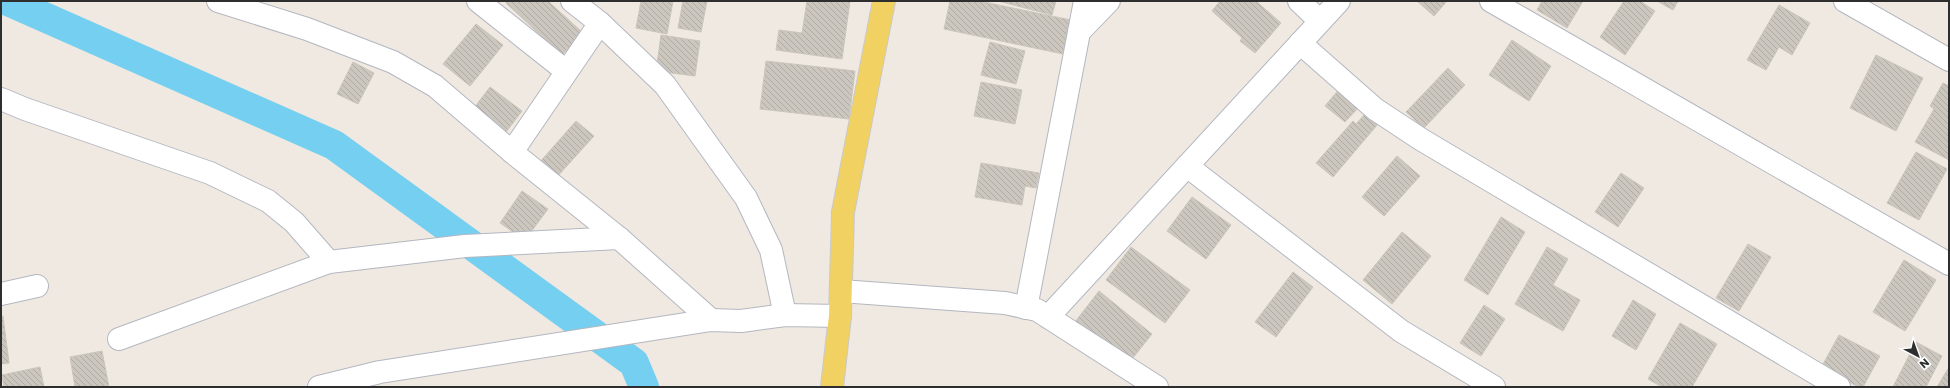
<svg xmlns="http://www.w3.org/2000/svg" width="1950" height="388" font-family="Poppins,sans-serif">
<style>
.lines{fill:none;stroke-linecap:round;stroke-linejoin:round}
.canal{stroke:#75cff0;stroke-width:30}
.building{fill:url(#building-back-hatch);stroke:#cbc5ba}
.minor-casing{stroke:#b4b7c1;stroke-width:24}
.major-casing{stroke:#c9c9c9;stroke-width:24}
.minor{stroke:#fff;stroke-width:22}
.major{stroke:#f2d163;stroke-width:22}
</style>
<defs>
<pattern id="building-back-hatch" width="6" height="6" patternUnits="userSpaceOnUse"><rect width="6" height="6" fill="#cbc7bf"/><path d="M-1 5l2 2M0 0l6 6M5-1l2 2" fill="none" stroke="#afaba4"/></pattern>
</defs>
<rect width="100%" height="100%" fill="#efe9e1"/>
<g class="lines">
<path class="canal" d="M8,1L334,145L634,363L644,387"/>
</g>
<g class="building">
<path d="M507,1H548L583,33L562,55L506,3Z"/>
<path d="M641,1H673L667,34L636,28Z"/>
<path d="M683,1H707L701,32L678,28Z"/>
<path d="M807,1H850L842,59L776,50L779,30L802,33Z"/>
<path d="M950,1H979L1071,20L1063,54L944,29Z"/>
<path d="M998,1H1056L1052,15Z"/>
<path d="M1220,1H1256L1281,23L1255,53L1240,41L1242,38L1212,11Z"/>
<path d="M1417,1H1447L1434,16Z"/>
<path d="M1542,1H1583L1567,28L1537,10Z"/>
<path d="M1624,1H1640L1655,11L1625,55L1600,37Z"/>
<path d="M1657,1H1678L1673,10Z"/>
<path d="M1779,5L1810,23L1792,55L1779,47L1766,70L1747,60Z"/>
<path d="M476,24L503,45L470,86L443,64Z"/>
<path d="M661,35L700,41L695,76L656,71Z"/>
<path d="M1512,40L1551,66L1529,101L1489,75Z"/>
<path d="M990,42L1025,51L1016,84L981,75Z"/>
<path d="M1876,55L1923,78L1896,131L1850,108Z"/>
<path d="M766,61L855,71L849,119L760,109Z"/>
<path d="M353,62L374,73L358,104L337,94Z"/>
<path d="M1448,68L1465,85L1424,128L1406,112Z"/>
<path d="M981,82L1022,90L1015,124L974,116Z"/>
<path d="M1943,83L1949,86V160L1915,142L1934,109L1930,106Z"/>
<path d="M490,87L522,111L503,136L471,112Z"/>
<path d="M1340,88L1361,105L1345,122L1325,106Z"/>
<path d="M1365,114L1378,124L1333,177L1316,163L1353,121L1356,124Z"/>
<path d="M576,121L594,136L556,178L539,163Z"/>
<path d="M1916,152L1947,169L1919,220L1887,203Z"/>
<path d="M1397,156L1420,176L1384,216L1362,197Z"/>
<path d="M981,163L1039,173L1036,188L1025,186L1022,205L975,197Z"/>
<path d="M1621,173L1644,188L1618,227L1595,212Z"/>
<path d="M522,191L548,209L525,240L500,223Z"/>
<path d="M1192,197L1231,225L1206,259L1167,231Z"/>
<path d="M1501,217L1525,232L1488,295L1464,280Z"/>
<path d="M1402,232L1431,256L1392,304L1363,280Z"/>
<path d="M1748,244L1771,257L1739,311L1716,298Z"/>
<path d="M1131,247L1190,290L1165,323L1106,280Z"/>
<path d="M1547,247L1568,259L1553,285L1580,300L1563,331L1515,304Z"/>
<path d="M1904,260L1936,280L1905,331L1873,312Z"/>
<path d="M1293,272L1313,287L1276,337L1255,322Z"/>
<path d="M1099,291L1152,334L1128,364L1075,322Z"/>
<path d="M1633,300L1656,314L1636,350L1612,336Z"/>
<path d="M1484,305L1505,319L1481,356L1460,343Z"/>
<path d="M1,316H3L9,363L1,364Z"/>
<path d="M1680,323L1717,344L1692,387H1662L1648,379Z"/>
<path d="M1839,335L1880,356L1863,387H1859L1821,368Z"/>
<path d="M1916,342L1942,356L1926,387H1893Z"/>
<path d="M102,351L109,387H75L70,357Z"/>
<path d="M40,367L44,387H4L2,375Z"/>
<path d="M1949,367V387H1937Z"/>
</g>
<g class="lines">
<g class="minor-casing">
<g id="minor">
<path d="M218,1L307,29L393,62L435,86L512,152L619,238L711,320"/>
<path d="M478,1L566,71"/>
<path d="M572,1L600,23L665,85L746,198L771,250L785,315"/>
<path d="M1299,1L1320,21"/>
<path d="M1491,1L1949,264"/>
<path d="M1845,1L1949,60"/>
<path d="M1079,32L1109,1"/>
<path d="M1300,43L1375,109L1422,140L1839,387"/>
<path d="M1,99L25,109L210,173L268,201L294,222L329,262"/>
<path d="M512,152L600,23"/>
<path d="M1187,166L1401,331L1494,387"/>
<path d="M841,291L1005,303L1037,310L1157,387"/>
<path d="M1,294L37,286"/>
<path d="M1026,308L1085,1"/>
<path d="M1048,317L1339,1"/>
<path d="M119,339L329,262L465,246L619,238"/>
<path d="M319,387L380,372L711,320L741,321L785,315L840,316"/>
</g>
</g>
<g class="major-casing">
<path id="major" d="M832,387L840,316L843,212L884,1"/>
</g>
<use href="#minor" class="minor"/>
<use href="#major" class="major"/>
</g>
<rect width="1950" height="388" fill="none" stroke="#2e2e2e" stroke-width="4"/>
<g transform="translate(1918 356) rotate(139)" stroke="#ffffff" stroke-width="3" paint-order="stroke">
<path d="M0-3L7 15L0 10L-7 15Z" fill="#2e2e2e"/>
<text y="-6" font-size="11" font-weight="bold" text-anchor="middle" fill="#2e2e2e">N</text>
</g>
</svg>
